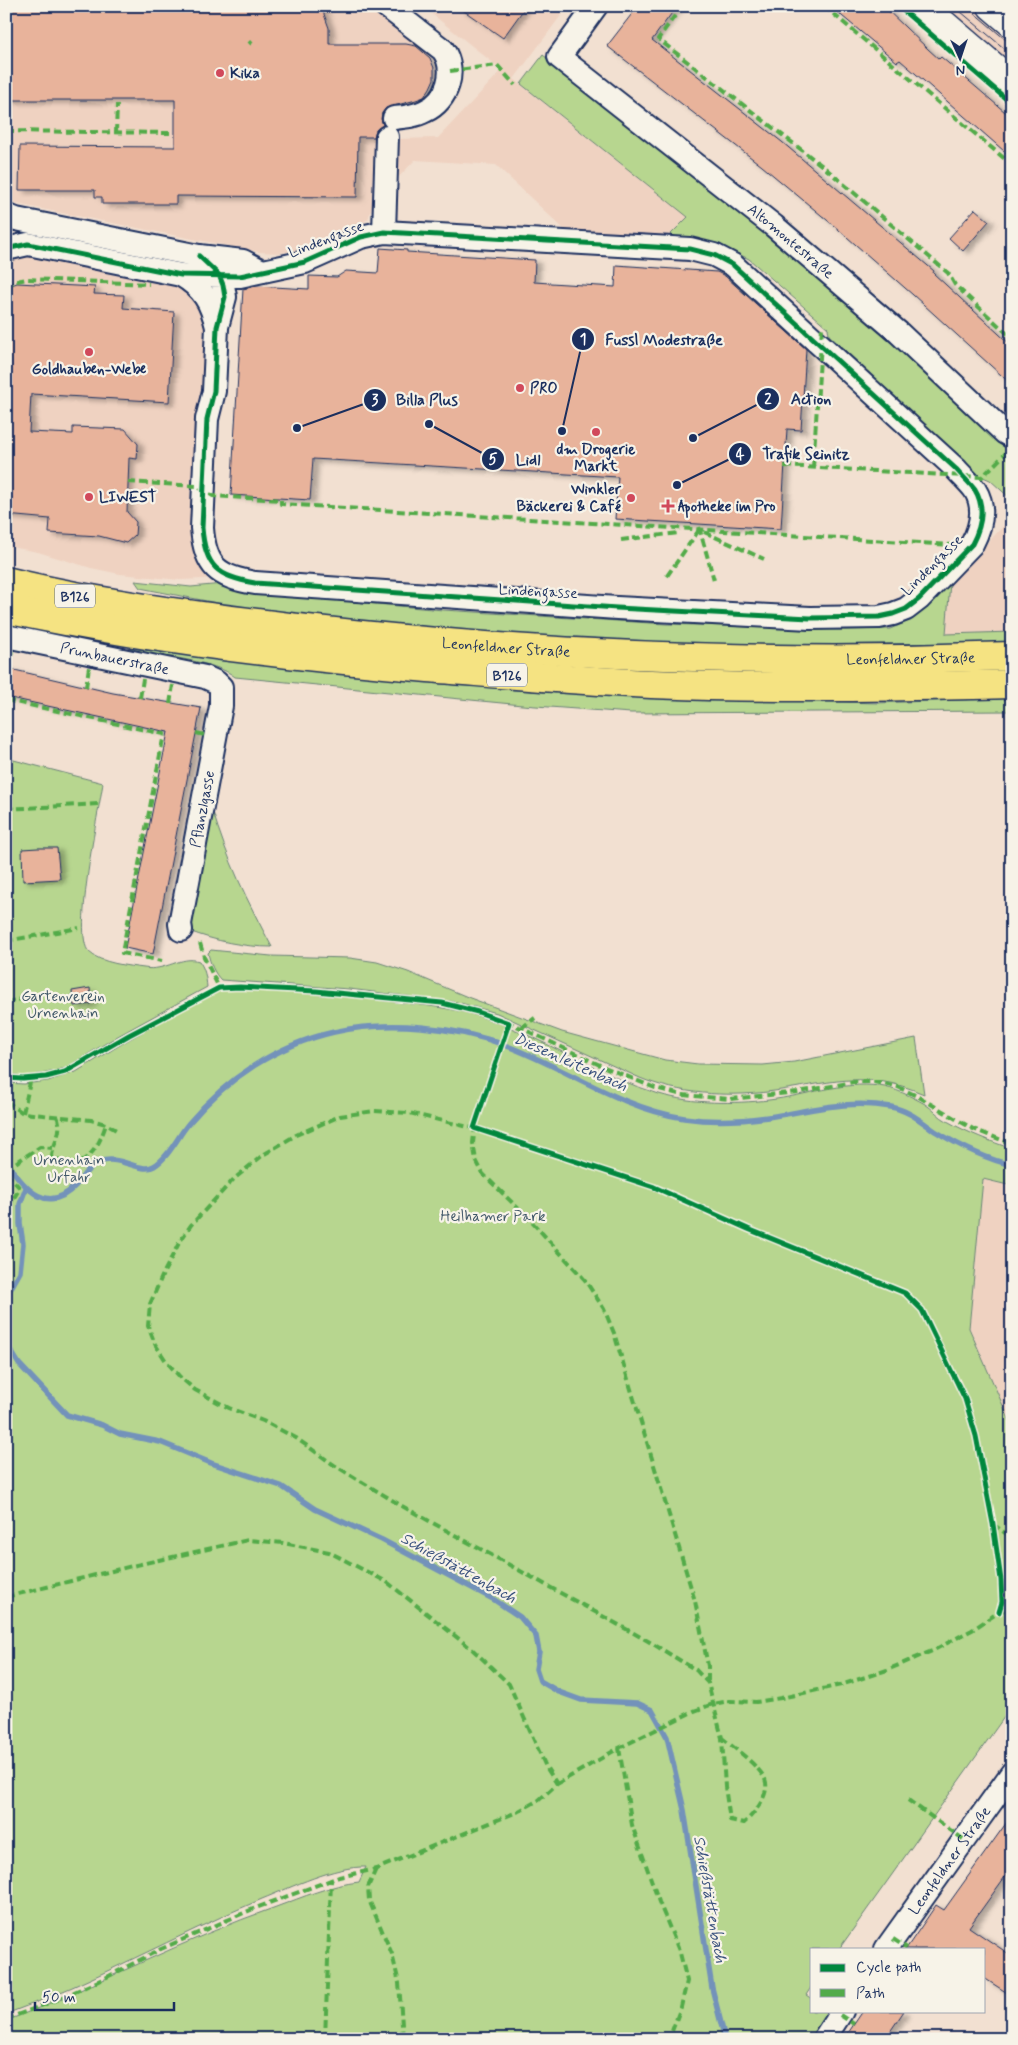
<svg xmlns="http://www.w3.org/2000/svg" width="1018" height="2045" font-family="Mynerve,sans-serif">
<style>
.built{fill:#efd2c1}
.green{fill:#b7d68f;stroke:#698276}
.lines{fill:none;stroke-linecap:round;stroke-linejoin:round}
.stream{stroke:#7392ba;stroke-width:5.5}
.building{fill:#e8b39b;stroke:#1b2f5e;filter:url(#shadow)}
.minor-casing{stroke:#1b2f5e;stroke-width:26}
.secondary-casing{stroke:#1b2f5e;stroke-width:31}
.primary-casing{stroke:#1b2f5e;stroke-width:31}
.minor{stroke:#f7f3e8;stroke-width:22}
.secondary{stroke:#f7f3e8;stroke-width:28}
.primary{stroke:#f5e382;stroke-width:28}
.tram{stroke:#1b2f5e;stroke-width:1}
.quiet{stroke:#52ab49;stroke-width:4;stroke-dasharray:8 4;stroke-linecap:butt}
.cycleway-casing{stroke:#f7f3e8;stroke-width:8}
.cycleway{stroke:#00873e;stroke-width:5}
.poi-dot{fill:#d1495b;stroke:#f7f3e8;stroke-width:2}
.labels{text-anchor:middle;stroke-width:4.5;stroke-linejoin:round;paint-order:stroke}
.shield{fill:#f7f3e8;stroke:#5d6a87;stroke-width:1}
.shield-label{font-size:14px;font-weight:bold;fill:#1b2f5e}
.poi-label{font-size:15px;font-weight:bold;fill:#1b2f5e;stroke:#f7f3e8;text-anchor:start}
.street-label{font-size:15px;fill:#1b2f5e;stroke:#f7f3e8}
.park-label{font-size:15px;fill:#42596a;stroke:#f7f3e8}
.water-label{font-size:16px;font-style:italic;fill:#38507d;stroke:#f7f3e8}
.leader{fill:none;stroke:#1b2f5e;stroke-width:2}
.callout-dot{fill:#1b2f5e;stroke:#f7f3e8;stroke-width:2}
.mark-label{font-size:15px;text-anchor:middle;font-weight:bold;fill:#fff}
.callout-label{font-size:16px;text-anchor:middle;font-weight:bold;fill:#1b2f5e;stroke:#f7f3e8;stroke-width:4.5;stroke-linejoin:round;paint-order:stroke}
</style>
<defs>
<filter id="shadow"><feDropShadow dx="5.5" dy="3" stdDeviation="2.5" flood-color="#0004"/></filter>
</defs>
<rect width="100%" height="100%" fill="#f2e0d1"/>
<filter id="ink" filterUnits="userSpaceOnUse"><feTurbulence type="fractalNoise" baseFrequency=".02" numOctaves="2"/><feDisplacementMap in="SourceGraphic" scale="10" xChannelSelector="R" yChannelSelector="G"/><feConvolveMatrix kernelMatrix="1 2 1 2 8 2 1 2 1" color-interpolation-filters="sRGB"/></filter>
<g filter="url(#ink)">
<g class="built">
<path d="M6,6H367L424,50L431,59L434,72L433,82L428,93L419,100L411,103H384L382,137L374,138L372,207L368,219L361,224L306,249L280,253L259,252L6,202Z"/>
<path d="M422,6H568L514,79L688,217L668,237L567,232L496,165L415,160L394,182L395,139L438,138L502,70Z"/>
<path d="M937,6H978L998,23L1012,35V70Z"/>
<path d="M19,252L164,279L185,289L197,302L203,317L206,332L194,527L212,577L203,579L180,580L120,574L91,568L38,552L6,546V254Z"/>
<path d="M1012,517V632L946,635L950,582Z"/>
<path d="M983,1179L1012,1186V1426L969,1328Z"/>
</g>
<g class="green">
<path d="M543,55L718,193L891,340L994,436L1005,446L1012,448V500L990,480L976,474L829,335L828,328L749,259L715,243L668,237L688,217L521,84Z"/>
<path d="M135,581L191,587L223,584L243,592L443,610L666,624L845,630L890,629L904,623L917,614L950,582L946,634L1012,632V644L836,647L625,642L465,632L258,611L140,588Z"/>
<path d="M128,648L339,674L514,690L611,696L877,703L1012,698V711L631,713L522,705L235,677C217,661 155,655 129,650Z"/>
<path d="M6,758L103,783C99,810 72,935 89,952C100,963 129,966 144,968C165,972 181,955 199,961C205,969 206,977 207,987L116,1037L65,1068L46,1073L24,1076L6,1074Z"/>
<path d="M212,809C227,859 247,901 272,947C244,947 215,941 189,931Z"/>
<path d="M211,950L271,956L350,958L377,962L408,972L470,998L562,1032L665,1060L698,1064L763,1065L794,1062L916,1038L924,1094C863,1068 829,1084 767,1092C725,1097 679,1094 640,1078L497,1013L457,1002L349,989L221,980C214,973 210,963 208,953Z"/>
<path d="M229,990C278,991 327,995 376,1000C410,1004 445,1006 478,1016C541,1035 596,1075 659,1094C693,1104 734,1104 769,1100C805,1096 842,1081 879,1086C894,1088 911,1096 925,1104C933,1109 939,1117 947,1121C968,1133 990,1141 1012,1149V1186L983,1179L969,1328L1012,1426V1706L839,1949H812V1986L806,1995L812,1999V2011H830L817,2039H6V2021C97,1986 184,1939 276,1907C303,1897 330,1885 359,1882L366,1867C334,1866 292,1887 262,1899C176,1935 94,1982 6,2014V1083L24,1084L48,1081L76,1072L130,1039L217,991Z"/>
</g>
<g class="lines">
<g class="stream">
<path d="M6,1162C25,1187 46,1217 76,1185C83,1177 89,1165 100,1162C120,1154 140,1174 154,1166C169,1157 178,1136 189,1123C227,1078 277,1045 334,1032C387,1020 456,1026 507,1046C566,1068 620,1108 684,1118C711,1122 740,1121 768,1117C810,1111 847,1099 891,1107C908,1110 921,1121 935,1131C958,1145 985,1159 1012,1165"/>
<path d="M6,1297L20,1272L23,1244L20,1224V1204L26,1188"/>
<path d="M6,1343L19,1364L67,1415L102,1425L120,1434L160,1442L211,1463L281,1486L315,1509L382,1540L493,1599L520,1617L536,1636L539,1652L536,1669L540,1681L559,1692L581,1700L637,1703L652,1710L667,1737L684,1810L712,1988L725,2039"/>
</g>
</g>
<g class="building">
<path d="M6,6H321L329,28V44H406L416,46L430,58L434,68V79L430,88L424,97L416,100L386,108L382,113L381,119L383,125L376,130L374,137H358L357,197L176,196V204H102V197H95V190H19L20,146L175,147V100H6Z"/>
<path d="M457,6H526L503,38Z"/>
<path d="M638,6H677L652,40L782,142L934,271L933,273L1012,346V385L913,295L839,230L762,166L607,46Z"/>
<path d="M830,6H883L928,49L939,59L941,57L1012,118V158L900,60L897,62Z"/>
<path d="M975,209L989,221L963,251L949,238Z"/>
<path d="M380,248L407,250V252L535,260L534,282L615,287L616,265L717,272L725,276L806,349L801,430L787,429L781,529L615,519L618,477L313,459L310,500L231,495L243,289L256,286L309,289V276L337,277L346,271L378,273Z"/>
<path d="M17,283L95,287L94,294L124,295L123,308L174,312L169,402L31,394L29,432L73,434V427L125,429L138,444L137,459L129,458L127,512L136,522L135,535L126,543L99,536L49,533L50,519L6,515V291L9,286Z"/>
<path d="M6,668L113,693L201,708L153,954L125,948L168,732L6,697Z"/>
<path d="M38,848H57L60,879L23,881L22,849Z"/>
<path d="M90,988L91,1004L74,1006L72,991Z"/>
<path d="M1012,1815V1867L969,1927L1012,1956V1996L984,1978V1949H906L936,1905L944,1910Z"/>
<path d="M863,2011H904L885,2039H844Z"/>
</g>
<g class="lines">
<g class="minor-casing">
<g id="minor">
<path d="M386,6L443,50C457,70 448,101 425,111C416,116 405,117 394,118"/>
<path id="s1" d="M596,6L559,57L774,226L899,333L1005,433L1012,437"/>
<path d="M6,215L16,219L199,256L243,261L262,271"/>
<path d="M384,232L387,137"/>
<path d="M6,249L28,244L181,275L240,276L305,262L361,237L384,232L690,249L714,255L733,265L956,469C962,476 970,483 975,490C986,508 981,527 972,544L919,599L906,609L893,614L879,617L810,618L617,608L255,583C218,577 205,567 202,528L207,419L214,391L217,327L225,297L223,285L219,275L199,256"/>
<path d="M181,275C203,288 211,302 217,327"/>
<path id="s2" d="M6,636L205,677L216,682L221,687V706L180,924L181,930"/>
<path id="s3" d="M886,1949L1012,1773"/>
<path d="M824,2039L842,2011"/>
</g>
</g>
<g class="secondary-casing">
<g id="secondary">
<path d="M922,6L1012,83"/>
<path d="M992,6L1012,23"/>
</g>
</g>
<g class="primary-casing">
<g id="primary">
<path id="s4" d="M6,581C105,605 206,617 307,629C541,656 777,665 1012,656"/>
<path d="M6,609C146,639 286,656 428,668C503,674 577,681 651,684C771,689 892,687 1012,684"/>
</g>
</g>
<use href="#minor" class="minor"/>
<use href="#secondary" class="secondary"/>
<use href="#primary" class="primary"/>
<g class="tram">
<path d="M954,6L1012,55"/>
<path d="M966,6L1012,45"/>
</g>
<g class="quiet">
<path d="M682,6L658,39L825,168L948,273L955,285L1012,338"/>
<path d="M824,6L1012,165"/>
<path d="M249,44L252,41"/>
<path d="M450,71L497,65L515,85"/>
<path d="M6,131L171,133"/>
<path d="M116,133L117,104"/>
<path d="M6,287L16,281L27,279L149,284"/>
<path d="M784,466L982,477L1011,448"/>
<path d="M813,468L822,327"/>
<path d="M128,482L196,486L213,496L281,500V504L953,545"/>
<path d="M699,527L714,580"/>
<path d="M704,532L764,559"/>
<path d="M621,540L678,533"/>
<path d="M667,576L699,530"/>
<path d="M8,669L12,651"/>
<path d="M86,687L89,667"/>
<path d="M140,698L143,679"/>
<path d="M6,700L164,734L122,953L162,961"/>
<path d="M170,704L173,685"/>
<path d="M196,733L205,735"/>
<path d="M6,809L99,804"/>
<path d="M6,941L79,928"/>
<path d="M200,943L204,957L219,988"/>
<path d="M6,1002L33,997"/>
<path d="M506,1021L602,1066L655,1088L682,1095L730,1099L798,1092L854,1082H874L898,1087L919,1097L973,1129L1012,1144"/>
<path d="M521,1028L535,1018"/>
<path d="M6,1101L23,1113L91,1120L106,1124L118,1131"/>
<path d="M23,1113L31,1078"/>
<path d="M57,1116C64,1132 53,1141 52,1157C81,1175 98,1151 106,1124"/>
<path d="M475,1125L473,1143L476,1160L483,1174L530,1220L585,1280L604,1309L614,1333L695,1601L708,1666V1683"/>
<path d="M477,1129L409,1113L374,1111L340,1116L296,1135L263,1155L234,1179L191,1225L179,1243L163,1274L150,1304L148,1326L155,1344L166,1361L180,1377L195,1390L229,1408L263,1421L296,1438L334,1465L402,1506L648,1641L696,1670L708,1683L722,1738L725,1787L730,1820L744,1823C754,1814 771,1794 765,1779C759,1766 733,1747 722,1738"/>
<path d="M6,1169L40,1147L52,1148"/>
<path d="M6,1173L20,1188L12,1201L6,1200"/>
<path d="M6,1274L12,1201"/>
<path d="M993,1524L1012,1538"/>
<path d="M6,1597L132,1566L248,1540L283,1543L329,1552L387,1582L473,1650L509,1684L546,1767L557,1784"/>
<path d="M619,1748L632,1825L659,1902L680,1953L687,1981L681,2007L669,2039"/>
<path d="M908,1800L963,1839"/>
<path d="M376,1869L368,1887L369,1900L392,1954L399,1983L403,2039"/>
<path d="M893,1939L907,1948"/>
<path d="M840,2015L854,2024"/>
<path d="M6,2019L57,2000L107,1977L161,1949L253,1909L339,1877L376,1869L517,1812L539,1800L557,1784L619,1748L694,1711L713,1704L730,1701L756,1702L781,1698L841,1685L887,1670L932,1651L972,1630L999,1612L1012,1607"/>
<path d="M325,2039L331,1881"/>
</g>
<g class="cycleway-casing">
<g id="cycleway">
<path d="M898,6L1012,104"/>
<path d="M6,249L28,244L181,275L240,276L305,262L361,237L384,232L690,249L714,255L733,265L956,469C962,476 970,483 975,490C986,508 981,527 972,544L919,599L906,609L893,614L879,617L810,618L617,608L255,583C218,577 205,567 202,528L207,419L214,391L217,327L225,297L223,285L219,275L199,256"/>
<path d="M6,1078L23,1079L46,1077L65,1072L129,1035L219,988L240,987L316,991L442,1003L478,1012L509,1023L474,1128L654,1187L748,1229L905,1293L922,1310L965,1399L976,1436L993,1524L1001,1580L1002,1602L999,1612"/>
</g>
</g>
<use href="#cycleway" class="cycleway"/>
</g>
</g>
<g class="poi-dot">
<circle cx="220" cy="73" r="5"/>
<circle cx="89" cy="352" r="5"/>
<circle cx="520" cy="388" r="5"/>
<circle cx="596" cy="432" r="5"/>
<circle cx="89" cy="497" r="5"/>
<circle cx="631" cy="498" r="5"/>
<path d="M665.5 498.5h5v5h5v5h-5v5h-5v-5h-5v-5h5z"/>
</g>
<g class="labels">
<g class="shield">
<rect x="55" y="584.5" width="40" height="23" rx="4"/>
<rect x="487" y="663.5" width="40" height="23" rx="4"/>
</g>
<g class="shield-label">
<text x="75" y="601">B126</text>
<text x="507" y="680">B126</text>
</g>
<g class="poi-label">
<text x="230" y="78">Kika</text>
<text x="89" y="374" text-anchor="middle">Goldhauben-Webe</text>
<text x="530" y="393">PRO</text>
<text x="596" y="454" text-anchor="middle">dm Drogerie<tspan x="596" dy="17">Markt</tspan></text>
<text x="621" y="494" text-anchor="end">Winkler<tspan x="621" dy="17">Bäckerei &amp; Café</tspan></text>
<text x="99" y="502">LIWEST</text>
<text x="678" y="511">Apotheke im Pro</text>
</g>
<g class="street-label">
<text transform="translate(326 239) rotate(-21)" y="5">Lindengasse</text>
<text dy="5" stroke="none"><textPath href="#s1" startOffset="359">Altomontestraße</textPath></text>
<text transform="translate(932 565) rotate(-45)" y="5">Lindengasse</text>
<text transform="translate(538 591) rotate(3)" y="5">Lindengasse</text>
<text dy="5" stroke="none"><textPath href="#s4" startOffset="505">Leonfeldner Straße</textPath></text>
<text dy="5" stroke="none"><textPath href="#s4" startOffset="910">Leonfeldner Straße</textPath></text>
<text dy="5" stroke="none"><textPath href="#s2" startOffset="111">Prunbauerstraße</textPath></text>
<text transform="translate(202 809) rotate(-79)" y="5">Pflanzlgasse</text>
<text dy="5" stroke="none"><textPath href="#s3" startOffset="109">Leonfeldner Straße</textPath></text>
</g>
<g class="park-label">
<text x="63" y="1001">Gartenverein<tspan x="63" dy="17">Urnenhain</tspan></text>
<text x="69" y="1165">Urnenhain<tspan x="69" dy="17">Urfahr</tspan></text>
<text x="493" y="1221">Heilhamer Park</text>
</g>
<g class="water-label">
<text transform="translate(571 1061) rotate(24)" y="6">Diesenleitenbach</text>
<text transform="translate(459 1567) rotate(29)" y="6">Schießstättenbach</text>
<text transform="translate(711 1899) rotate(80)" y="6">Schießstättenbach</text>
</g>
</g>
<path class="leader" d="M562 431L583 339M693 438L768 399M297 428L375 400M677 485L740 454M429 424L493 459"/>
<g class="callout-dot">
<circle cx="562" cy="431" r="5"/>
<circle cx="693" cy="438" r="5"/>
<circle cx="297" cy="428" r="5"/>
<circle cx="677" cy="485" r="5"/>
<circle cx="429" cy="424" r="5"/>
<circle cx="583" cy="339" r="12"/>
<circle cx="768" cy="399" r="12"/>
<circle cx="375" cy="400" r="12"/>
<circle cx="740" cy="454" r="12"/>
<circle cx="493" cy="459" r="12"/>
</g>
<g class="mark-label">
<text x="583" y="344">1</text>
<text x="768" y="404">2</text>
<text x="375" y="405">3</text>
<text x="740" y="459">4</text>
<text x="493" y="464">5</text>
</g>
<g class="callout-label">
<text x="664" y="345">Fussl Modestraße</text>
<text x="811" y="404">Action</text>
<text x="427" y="405">Billa Plus</text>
<text x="806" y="459">Trafik Seinitz</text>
<text x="528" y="465">Lidl</text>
</g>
<rect width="1018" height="2045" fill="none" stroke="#f7f3e8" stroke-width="25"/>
<rect x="12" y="12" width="993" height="2020" fill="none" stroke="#1b2f5e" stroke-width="2" filter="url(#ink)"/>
<rect x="810" y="1948" width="175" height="65" fill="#f7f3e8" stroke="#9fa5b1"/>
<rect x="820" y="1964" width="25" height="8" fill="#00873e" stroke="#9fa5b1"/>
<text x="856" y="1972" font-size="15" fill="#1b2f5e">Cycle path</text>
<rect x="820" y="1989" width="25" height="8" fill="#52ab49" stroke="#9fa5b1"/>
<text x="856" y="1998" font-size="15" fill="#1b2f5e">Path</text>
<g transform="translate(960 58) rotate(177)" stroke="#f7f3e8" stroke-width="4" paint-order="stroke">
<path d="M0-4L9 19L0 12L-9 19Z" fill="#1b2f5e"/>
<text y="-8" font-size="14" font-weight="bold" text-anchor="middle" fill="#1b2f5e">N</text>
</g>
<path d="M35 2002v8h139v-8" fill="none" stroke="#1b2f5e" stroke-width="2.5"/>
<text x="42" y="2002" font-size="15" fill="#1b2f5e" stroke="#f7f3e8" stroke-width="4" paint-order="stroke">50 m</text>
</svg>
